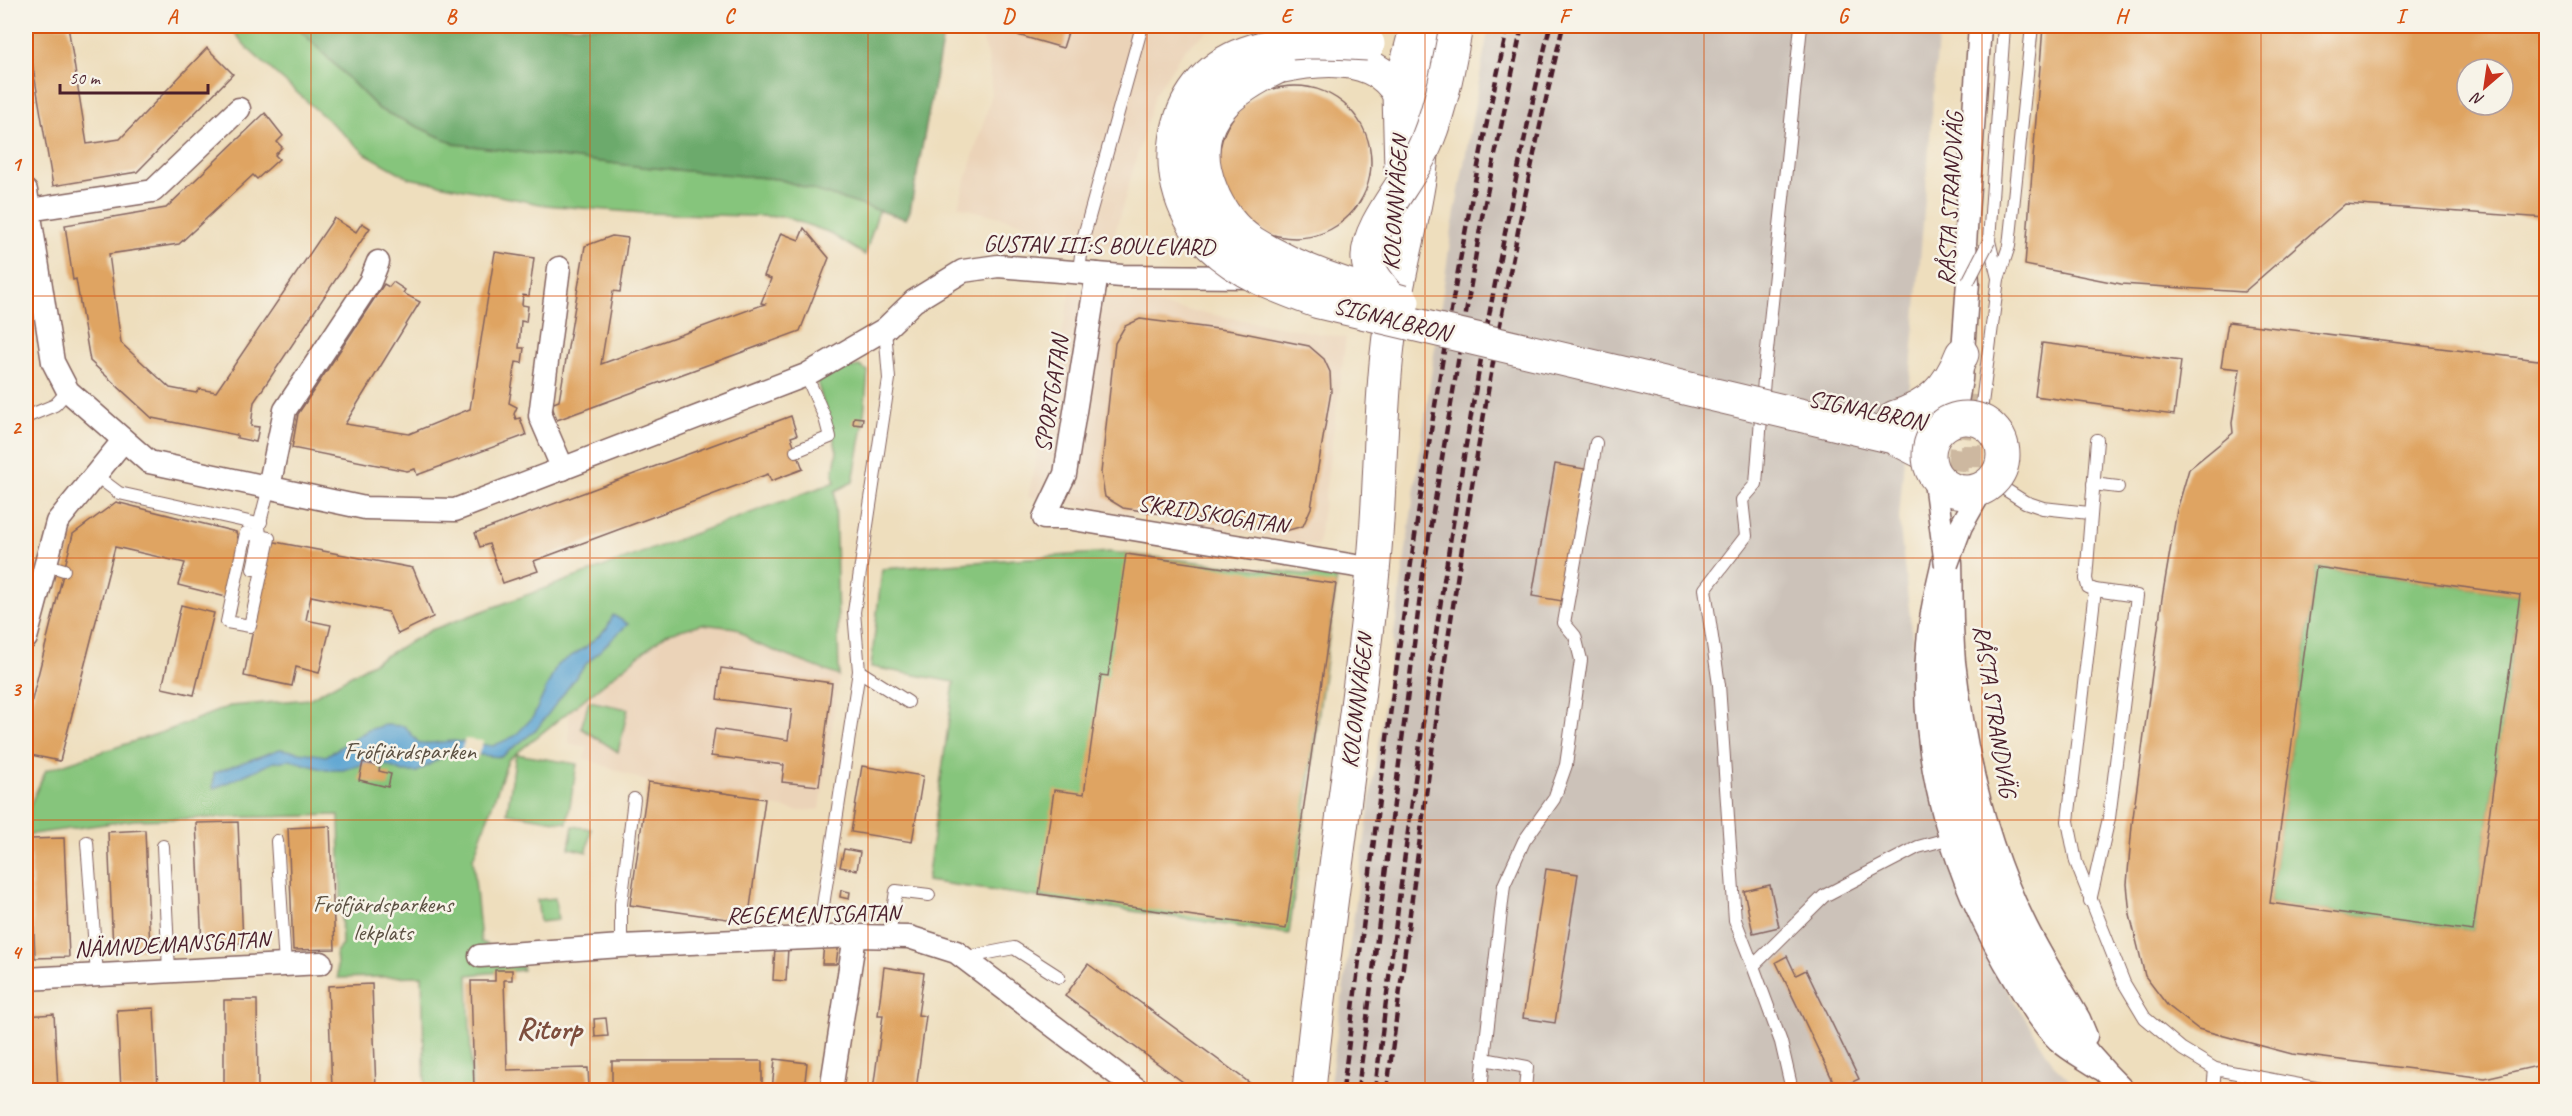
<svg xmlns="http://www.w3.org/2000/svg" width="2572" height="1116" font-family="Caveat,sans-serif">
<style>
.built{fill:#ebd3b8}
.industrial{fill:#ccc2b9}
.green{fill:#86c57c;stroke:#687254;stroke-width:1.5}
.forest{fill:#6caa6c;stroke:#5b644c;stroke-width:1.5}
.water{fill:#5ba4d2;stroke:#52627e;stroke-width:1.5}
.pier{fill:#eedebd}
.building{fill:#dfa462;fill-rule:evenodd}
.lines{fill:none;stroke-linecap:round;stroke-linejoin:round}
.street-tunnel{stroke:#cdb8a0;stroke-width:22;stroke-dasharray:22 11;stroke-linecap:butt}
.lane-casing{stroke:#83625e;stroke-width:14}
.street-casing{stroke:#83625e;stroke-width:25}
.secondary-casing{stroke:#83625e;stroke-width:35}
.lane{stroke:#fff;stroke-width:12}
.street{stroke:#fff;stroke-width:22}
.secondary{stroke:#fff;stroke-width:33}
.rail{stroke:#4a1f2b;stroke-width:4.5;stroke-dasharray:9 4.5;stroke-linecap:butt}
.lane-bridge-casing{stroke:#83625e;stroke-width:14;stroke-linecap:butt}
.street-bridge-casing{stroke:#83625e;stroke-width:25;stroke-linecap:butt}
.secondary-bridge-casing{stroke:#83625e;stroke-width:35;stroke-linecap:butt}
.lane-bridge{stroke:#fff;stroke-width:12}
.street-bridge{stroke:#fff;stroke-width:22}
.secondary-bridge{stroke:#fff;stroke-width:33}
.grid{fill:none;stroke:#d8530f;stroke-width:1.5;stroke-opacity:0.55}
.labels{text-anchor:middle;stroke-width:5;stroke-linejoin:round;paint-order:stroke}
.street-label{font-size:24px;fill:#4a1f2b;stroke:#f7f3e8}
.park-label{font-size:24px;fill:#5c5143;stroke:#f7f3e8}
.district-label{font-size:30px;font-weight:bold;fill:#7e4e3e;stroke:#f7f3e8}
.neatline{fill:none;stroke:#d8530f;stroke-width:2}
.grid-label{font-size:20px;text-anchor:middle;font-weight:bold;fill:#d8530f}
</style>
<rect width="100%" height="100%" fill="#f7f3e8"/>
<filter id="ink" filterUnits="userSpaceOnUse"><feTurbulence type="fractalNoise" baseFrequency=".0167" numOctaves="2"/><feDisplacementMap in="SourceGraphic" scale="12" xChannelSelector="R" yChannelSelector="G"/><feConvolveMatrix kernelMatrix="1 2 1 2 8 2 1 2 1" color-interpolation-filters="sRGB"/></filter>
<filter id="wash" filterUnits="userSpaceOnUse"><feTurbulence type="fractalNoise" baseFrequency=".008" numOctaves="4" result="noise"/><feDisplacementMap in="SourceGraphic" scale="24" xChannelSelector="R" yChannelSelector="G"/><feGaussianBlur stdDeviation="1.35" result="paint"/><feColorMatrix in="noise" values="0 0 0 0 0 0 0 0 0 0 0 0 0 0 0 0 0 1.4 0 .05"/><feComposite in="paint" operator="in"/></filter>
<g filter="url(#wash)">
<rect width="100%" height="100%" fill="#eedebd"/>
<g class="built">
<path d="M987,26H1214L1184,50L1155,94L1111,246L958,206L992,94L988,56L983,41Z"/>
<path d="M1071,290L1346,338L1318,546L1028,497Z"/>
<path d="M702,624L736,628L754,643L839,676L820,809L799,811L648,782L584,758L588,747L569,744V709L666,634Z"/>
</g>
<path class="industrial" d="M1489,26H1939L1899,519L1928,778L1977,930L2008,991L2055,1066L2080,1090H1329L1451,235Z"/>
<g class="green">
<path d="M229,26H296L379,109L455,144L643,167L778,179L879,210L865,255L828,232L785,217L643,213L545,205L409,178L366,154L248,49Z"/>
<path d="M859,366L868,371L863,426L853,482L835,491L839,676L754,643L736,628L702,624L666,634L508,760L473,859L481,942L522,962L523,970L468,975L472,1090H425L422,976L338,978L336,952L342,945L339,815L134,820L26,835V814L46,770L169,730L230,706L309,699L431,630L835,482L833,475L837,451L817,381L838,370Z"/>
<path d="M1110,552L1337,578L1289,934L927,881L954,682L871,667L882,569Z"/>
<path d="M2316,567L2520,595L2473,931L2270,903Z"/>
<path d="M589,701L628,709L618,752L581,728Z"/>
<path d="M516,754L577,764L567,823L507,813Z"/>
<path d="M573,826L591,829L587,852L569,848Z"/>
<path d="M555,898L558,920L540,922L537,900Z"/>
</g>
<path class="forest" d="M296,26H945L910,211L906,219L778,179L643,167L455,144L379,109Z"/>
<path class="water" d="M613,615L628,624L586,664L536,730L501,757L450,752L417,772H403L386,765L368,763L343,770H326L290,760L274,762L213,789L214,773L280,749L326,756L368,730L385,725L404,726L420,744L454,741L493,746L515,736L533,717L557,665L586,647L607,628Z"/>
<path class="pier" d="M465,739L483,741L477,759L459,757Z"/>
<g id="blocks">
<g class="building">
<path d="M26,26H68L87,144L120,139L207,48L233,74L137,172L53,186Z"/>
<path d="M986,26H1070L1063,48Z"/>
<path d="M2043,26H2546V218L2345,204L2244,292L2121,284L2025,265ZM2467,69H2503V105H2467Z"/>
<circle cx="1295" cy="162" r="76"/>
<path d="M265,113L283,136L277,142L282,147L275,155L279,159L257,179L253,175L179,244L109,254L121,343L170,388L196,393L199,389L216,392L334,218L356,232L362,223L370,228L254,402L251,426L259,427L256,442L237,438V435L152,418L90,361L76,279L73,280L65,225L166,208Z"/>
<path d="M804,228L829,258L800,331L557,420L551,404L559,401L585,246L612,236L628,238L620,292L613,291L601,364L765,304L761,303L771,279L764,276L781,233L799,240Z"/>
<path d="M495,252L534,258L529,296L523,295L522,305L528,306L526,322L521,321L519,348H524L522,363L516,362L509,403L517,407L514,414L516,419L520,418L526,435L417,475L415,469L407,471L292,448L298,414L384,284L389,287L393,282L405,290L403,293L420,302L345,424L409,434L470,409Z"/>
<path d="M1140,319L1234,331L1309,346L1324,359L1330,372L1331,392L1311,508L1303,526L1282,532L1123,508L1105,497L1101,473L1115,343L1125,326Z"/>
<path d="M2228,322L2546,361V1064L2485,1078L2292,1054L2198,1029L2167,1005L2145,976L2130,915L2127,884L2132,825L2162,598L2177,510L2189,469L2233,433L2232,423L2240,369L2221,367ZM2316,567L2520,595L2473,931L2270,903Z"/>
<path d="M2042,343L2181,361L2174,415L2035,396Z"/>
<path d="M791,416L797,435L791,437L803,469L771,481L768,474L534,561L538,571L503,583L489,544L480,547L475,533Z"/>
<path d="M854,417L863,418L862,425L853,424Z"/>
<path d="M1555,464L1585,469L1562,601L1532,596Z"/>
<path d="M116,502L236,532L240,544L230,598L178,585L185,563L115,547L60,761L26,754V724L73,534Z"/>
<path d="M270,541L413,568L433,617L398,634L388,612L311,596L306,620L331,625L319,673L296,667L292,686L244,676Z"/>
<path d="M1126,554L1336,584L1286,929L1039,894L1054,790L1084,794L1101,675L1108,676Z"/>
<path d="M181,605L214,613L194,695L162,688Z"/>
<path d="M721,668L832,683L819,786L782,782L784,765L711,756L715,729L788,740L792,709L717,699Z"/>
<path d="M363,762L380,766L379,771L391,774L388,787L359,780Z"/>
<path d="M862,766L923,776L912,842L851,832Z"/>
<path d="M648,782L765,799L748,922L630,905Z"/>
<path d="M238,822L243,943L202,945L196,823Z"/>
<path d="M330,826L335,949L293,950L288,828Z"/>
<path d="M145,830L150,949L113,950L108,832Z"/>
<path d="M64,838L69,957L35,958L30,839Z"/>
<path d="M844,849L860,852L857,870L840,867Z"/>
<path d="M1546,869L1578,874L1555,1023L1523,1018Z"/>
<path d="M1770,885L1779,927L1753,933L1744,891Z"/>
<path d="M841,890L850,892L849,899L840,897Z"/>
<path d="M839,943L836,964H822L824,945Z"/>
<path d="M775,947L788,948L786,981L773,980Z"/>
<path d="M1787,956L1796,975L1806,970L1859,1079L1837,1089L1776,962Z"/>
<path d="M1088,964L1251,1084L1247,1090H1194L1065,996Z"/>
<path d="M884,967L924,973L918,1015L926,1016L916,1090H873L883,1015H878Z"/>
<path d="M495,970H512V980H504L507,1070L588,1068L589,1090H474L471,981H495Z"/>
<path d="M372,984L376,1090H332L328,986Z"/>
<path d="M224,1000H257L258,1090H224Z"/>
<path d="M154,1008L158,1090H121L117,1010Z"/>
<path d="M54,1014L58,1090H26V1016Z"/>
<path d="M606,1018L608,1036L595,1037L594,1019Z"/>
<path d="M775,1059L807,1063L804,1090H772Z"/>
<rect x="612" y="1061" width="150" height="29"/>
<path d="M1825,1083L1828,1090H1808Z"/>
</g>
</g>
</g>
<g filter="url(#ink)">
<use href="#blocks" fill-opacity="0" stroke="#83625e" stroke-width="1.5"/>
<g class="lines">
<g class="street-tunnel">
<path d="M1960,456L2021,457"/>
<path d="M1950,536L1966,394"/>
</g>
<g class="lane-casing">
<g id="lane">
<path d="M1079,271L1083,239L1142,26"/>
<path d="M1998,278L1989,241L2004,26"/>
<path d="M885,329L889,379L854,612L859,671L908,702"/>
<path d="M26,417L55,405L68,391"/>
<path d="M1980,419L1998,279L2009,246L2032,26"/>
<path d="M2097,440L2086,579L2088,587L2095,590L2068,821L2076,862L2124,983L2145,1018L2182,1049L2215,1069L2327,1090"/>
<path d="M796,451L830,437L825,418L806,375"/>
<path d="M95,475L119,493L258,524L261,522"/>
<path d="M1992,481L2025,502L2043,508L2089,513"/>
<path d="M2093,484L2118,487"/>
<path d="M246,533L269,538L250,626L227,622Z"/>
<path d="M45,564L64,570"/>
<path d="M253,569L260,536L259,526L269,487"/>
<path d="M277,841L285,965"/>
<path d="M87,842L97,975"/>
<path d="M163,846L169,971"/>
<path d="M2090,901L2109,818L2137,596L2095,590"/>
<path d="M889,936L896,891L929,895"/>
<path d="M818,938L859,671"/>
<path d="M621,946V904L634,799"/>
<path d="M963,958L1014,948L1059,977"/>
<path d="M1753,966L1735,920L1719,685L1705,589L1746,536L1742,500L1756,484L1764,379L1801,26"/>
<path d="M1484,1059L1504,885L1524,841L1554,799L1566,765L1581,660L1575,636L1564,623L1596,443"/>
<path d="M1481,1090L1484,1059L1527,1067L1525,1090"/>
<path d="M1792,1090L1781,1042L1753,966L1824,896L1918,847L1951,838"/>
<path d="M2213,1090L2215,1069"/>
</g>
</g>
<g class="street-casing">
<g id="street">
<path d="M26,191L53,362L68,391L149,462L365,508L455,510L806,375L885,329L914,301L963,271L998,266L1122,276L1253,277"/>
<path d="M29,210L153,191L239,109"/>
<path d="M559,268L540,416L563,469"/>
<path d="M1097,274L1065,474L1044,518H1067L1374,569"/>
<path d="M1954,419L1961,379L1968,282L1965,244L1980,26"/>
<path d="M269,487L285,410L370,282L378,262"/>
<path d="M1947,545C1939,578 1931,610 1928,643C1917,760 1955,882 2016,981C2028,1001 2041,1023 2058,1040C2070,1051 2086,1059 2099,1068"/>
<path d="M1951,562C1952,595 1951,629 1954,662C1964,749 1984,841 2023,920C2039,954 2060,986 2079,1019L2086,1036"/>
<path d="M1943,632C1941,801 2001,971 2123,1090"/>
<path d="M26,638L57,522L123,441"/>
<path d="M480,956L621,946L855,936L909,937L956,952L1138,1090"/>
<path d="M26,979L321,963"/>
<path d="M831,1090L855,936"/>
</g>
</g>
<g class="secondary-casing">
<g id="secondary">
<path d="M1278,67C1318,58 1376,51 1399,94"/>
<path d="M1401,168L1399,94L1415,33"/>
<path d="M1895,417C1930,407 1949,388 1962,354"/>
<path d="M1893,437L1928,455"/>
<path d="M1309,1090C1326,917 1355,745 1373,571C1381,496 1379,420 1388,345C1394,284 1414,226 1421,165C1426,119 1423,72 1432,26"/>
</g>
</g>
<use href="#lane" class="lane"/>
<use href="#street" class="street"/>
<use href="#secondary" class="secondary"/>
<g class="rail">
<path d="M1343,1090C1387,735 1428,376 1508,26"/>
<path d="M1358,1090L1423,573L1482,217L1522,26"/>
<path d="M1375,1090C1419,733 1467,377 1550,26"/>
<path d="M1387,1090C1433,734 1479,376 1563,26"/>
</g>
<g class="lane-bridge-casing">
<path id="lane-bridge" d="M1968,282L1989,241"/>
</g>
<g class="street-bridge-casing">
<g id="street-bridge">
<path d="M1934,474L1946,565"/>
<path d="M1947,564L1961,526L1982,489"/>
</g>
</g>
<g class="secondary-bridge-casing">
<g id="secondary-bridge">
<path d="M1368,44C1327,41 1285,39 1246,53C1165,81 1153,188 1211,245C1241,274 1281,288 1319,302L1893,437"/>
<path d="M1278,67C1224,93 1185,125 1211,190C1219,211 1234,231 1253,243C1298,271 1352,288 1403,302"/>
<path d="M1390,298C1381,286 1369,275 1368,259C1366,225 1414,176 1427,141C1442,104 1449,65 1456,26"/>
<circle cx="1966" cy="455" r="37"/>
</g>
</g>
<use href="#lane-bridge" class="lane-bridge"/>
<use href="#street-bridge" class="street-bridge"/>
<use href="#secondary-bridge" class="secondary-bridge"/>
</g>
</g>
<path class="grid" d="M311,26V1090M590,26V1090M868,26V1090M1147,26V1090M1425,26V1090M1704,26V1090M1982,26V1090M2261,26V1090M26,296H2546M26,558H2546M26,820H2546"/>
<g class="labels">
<g class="street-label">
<text transform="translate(1950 199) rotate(-87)" y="8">RÅSTA STRANDVÄG</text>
<text transform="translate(1395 203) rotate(-86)" y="8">KOLONNVÄGEN</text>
<text transform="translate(1099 245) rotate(1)" y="8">GUSTAV III:S BOULEVARD</text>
<text transform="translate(1392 319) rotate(14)" y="8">SIGNALBRON</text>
<text transform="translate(1051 394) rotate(-81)" y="8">SPORTGATAN</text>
<text transform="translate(1867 410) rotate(12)" y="8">SIGNALBRON</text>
<text transform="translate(1213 514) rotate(9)" y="8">SKRIDSKOGATAN</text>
<text transform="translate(1357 701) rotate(-83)" y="8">KOLONNVÄGEN</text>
<text transform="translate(1995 711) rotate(81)" y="8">RÅSTA STRANDVÄG</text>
<text transform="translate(813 914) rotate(-1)" y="8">REGEMENTSGATAN</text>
<text transform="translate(172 944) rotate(-3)" y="8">NÄMNDEMANSGATAN</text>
</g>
<g class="park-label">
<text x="410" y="759">Fröfjärdsparken</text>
<text x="383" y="912">Fröfjärdsparkens<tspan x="383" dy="28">lekplats</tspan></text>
</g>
<g class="district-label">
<text x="549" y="1039">Ritorp</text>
</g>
</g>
<rect width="2572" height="1116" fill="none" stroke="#f7f3e8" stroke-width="66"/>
<g transform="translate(2485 87) rotate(209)"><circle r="28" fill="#f7f3e8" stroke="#b29e9c" stroke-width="1.5"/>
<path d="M0-4.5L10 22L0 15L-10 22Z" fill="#c8321e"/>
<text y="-9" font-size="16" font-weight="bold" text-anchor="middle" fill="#4a1f2b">N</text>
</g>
<path d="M60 84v9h148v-9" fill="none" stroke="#4a1f2b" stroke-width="3"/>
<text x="69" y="84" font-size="18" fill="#4a1f2b" stroke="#f7f3e8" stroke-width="4.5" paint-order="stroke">50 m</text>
<rect x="33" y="33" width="2506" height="1050" class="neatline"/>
<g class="grid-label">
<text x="172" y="23">A</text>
<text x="451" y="23">B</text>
<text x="729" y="23">C</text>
<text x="1008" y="23">D</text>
<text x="1286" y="23">E</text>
<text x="1564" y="23">F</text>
<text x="1843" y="23">G</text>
<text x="2121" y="23">H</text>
<text x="2400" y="23">I</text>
<text x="16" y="171">1</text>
<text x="16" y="434">2</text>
<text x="16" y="696">3</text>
<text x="16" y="959">4</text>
</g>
</svg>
